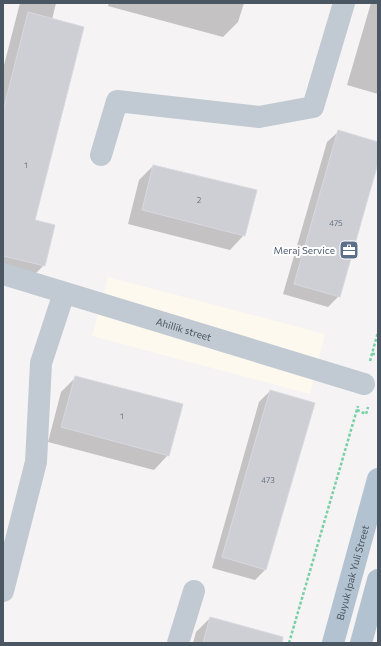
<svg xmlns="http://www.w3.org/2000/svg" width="381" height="646" font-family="Commissioner,sans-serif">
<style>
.commercial{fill:#fdf9ef}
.shadow{fill:#0003}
.building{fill:#cdcfd5;stroke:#d7d9de}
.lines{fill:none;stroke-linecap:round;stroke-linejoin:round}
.path{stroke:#7ad0a6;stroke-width:2.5;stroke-dasharray:3 2;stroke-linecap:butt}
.minor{stroke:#c1cad2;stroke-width:22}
.major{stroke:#b3c2d1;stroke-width:22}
.labels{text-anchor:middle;stroke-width:4;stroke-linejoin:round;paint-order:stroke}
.number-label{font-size:8px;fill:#6b747e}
.service-label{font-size:10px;fill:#4e5e75;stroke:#fff;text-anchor:end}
.street-label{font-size:10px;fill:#4a5661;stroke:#fff}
</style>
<rect width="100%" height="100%" fill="#f5f3f3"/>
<path class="commercial" d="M108,277L325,334L310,394L92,336Z"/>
<g class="shadow">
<path d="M20,3H56L52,20L34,221L44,265L29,280L3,274V69Z"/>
<path d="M109,3H244L238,22L223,37L108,6Z"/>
<path d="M371,3H378V94L347,85Z"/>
<path d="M338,132L378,143V160L339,296L328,307L283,294L327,142Z"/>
<path d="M153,166L244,235L230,250L128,224L139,180Z"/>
<path d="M76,377L168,455L154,470L48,442L61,392Z"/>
<path d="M270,391L266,569L255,580L212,568L259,402Z"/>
<path d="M210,618L255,643H193L196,632Z"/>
</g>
<g class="building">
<path d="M28,12L84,27L35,220L55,225L45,266L3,256V111Z"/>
<path d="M338,130L378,142V163L340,297L294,284Z"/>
<path d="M153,165L257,190L245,236L142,210Z"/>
<path d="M75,376L183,404L169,456L61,427Z"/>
<path d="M270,390L315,403L266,570L222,557Z"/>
<path d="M210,617L283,637L282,643H203Z"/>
</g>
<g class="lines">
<g class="path">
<path d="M372,354H378"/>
<path d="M370,361L378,332"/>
<path d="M357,410L366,414L368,407"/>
<path d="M289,643L358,406"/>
</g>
<g class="minor">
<path d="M101,155L117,101L259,117L313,107L344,3"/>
<path id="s1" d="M3,274L364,384"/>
<path d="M3,591L36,462L41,363L64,293"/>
<path d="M178,643L194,591"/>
</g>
<g class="major">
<path id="s2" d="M333,643L378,479"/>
<path d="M361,643L378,580"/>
</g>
</g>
<defs>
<g id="office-square" transform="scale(1)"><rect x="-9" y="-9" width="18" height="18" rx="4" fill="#5c6f8a" stroke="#fff"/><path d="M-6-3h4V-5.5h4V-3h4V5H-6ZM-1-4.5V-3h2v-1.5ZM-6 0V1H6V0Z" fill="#fff"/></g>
</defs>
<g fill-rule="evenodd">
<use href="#office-square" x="349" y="250"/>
</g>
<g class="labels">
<g class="number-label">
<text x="26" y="168">1</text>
<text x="199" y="203">2</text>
<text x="336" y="226">475</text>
<text x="122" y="419">1</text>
<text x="268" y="483">473</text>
</g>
<g class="service-label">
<text x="335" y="254">Meraj Service</text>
</g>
<g class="street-label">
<text dy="4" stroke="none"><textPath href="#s1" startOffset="189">Ahillik street</textPath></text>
<text dy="4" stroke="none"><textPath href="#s2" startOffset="73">Buyuk Ipak Yuli Street</textPath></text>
</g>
</g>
<rect width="381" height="646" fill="none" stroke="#4a5661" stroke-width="8"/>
</svg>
